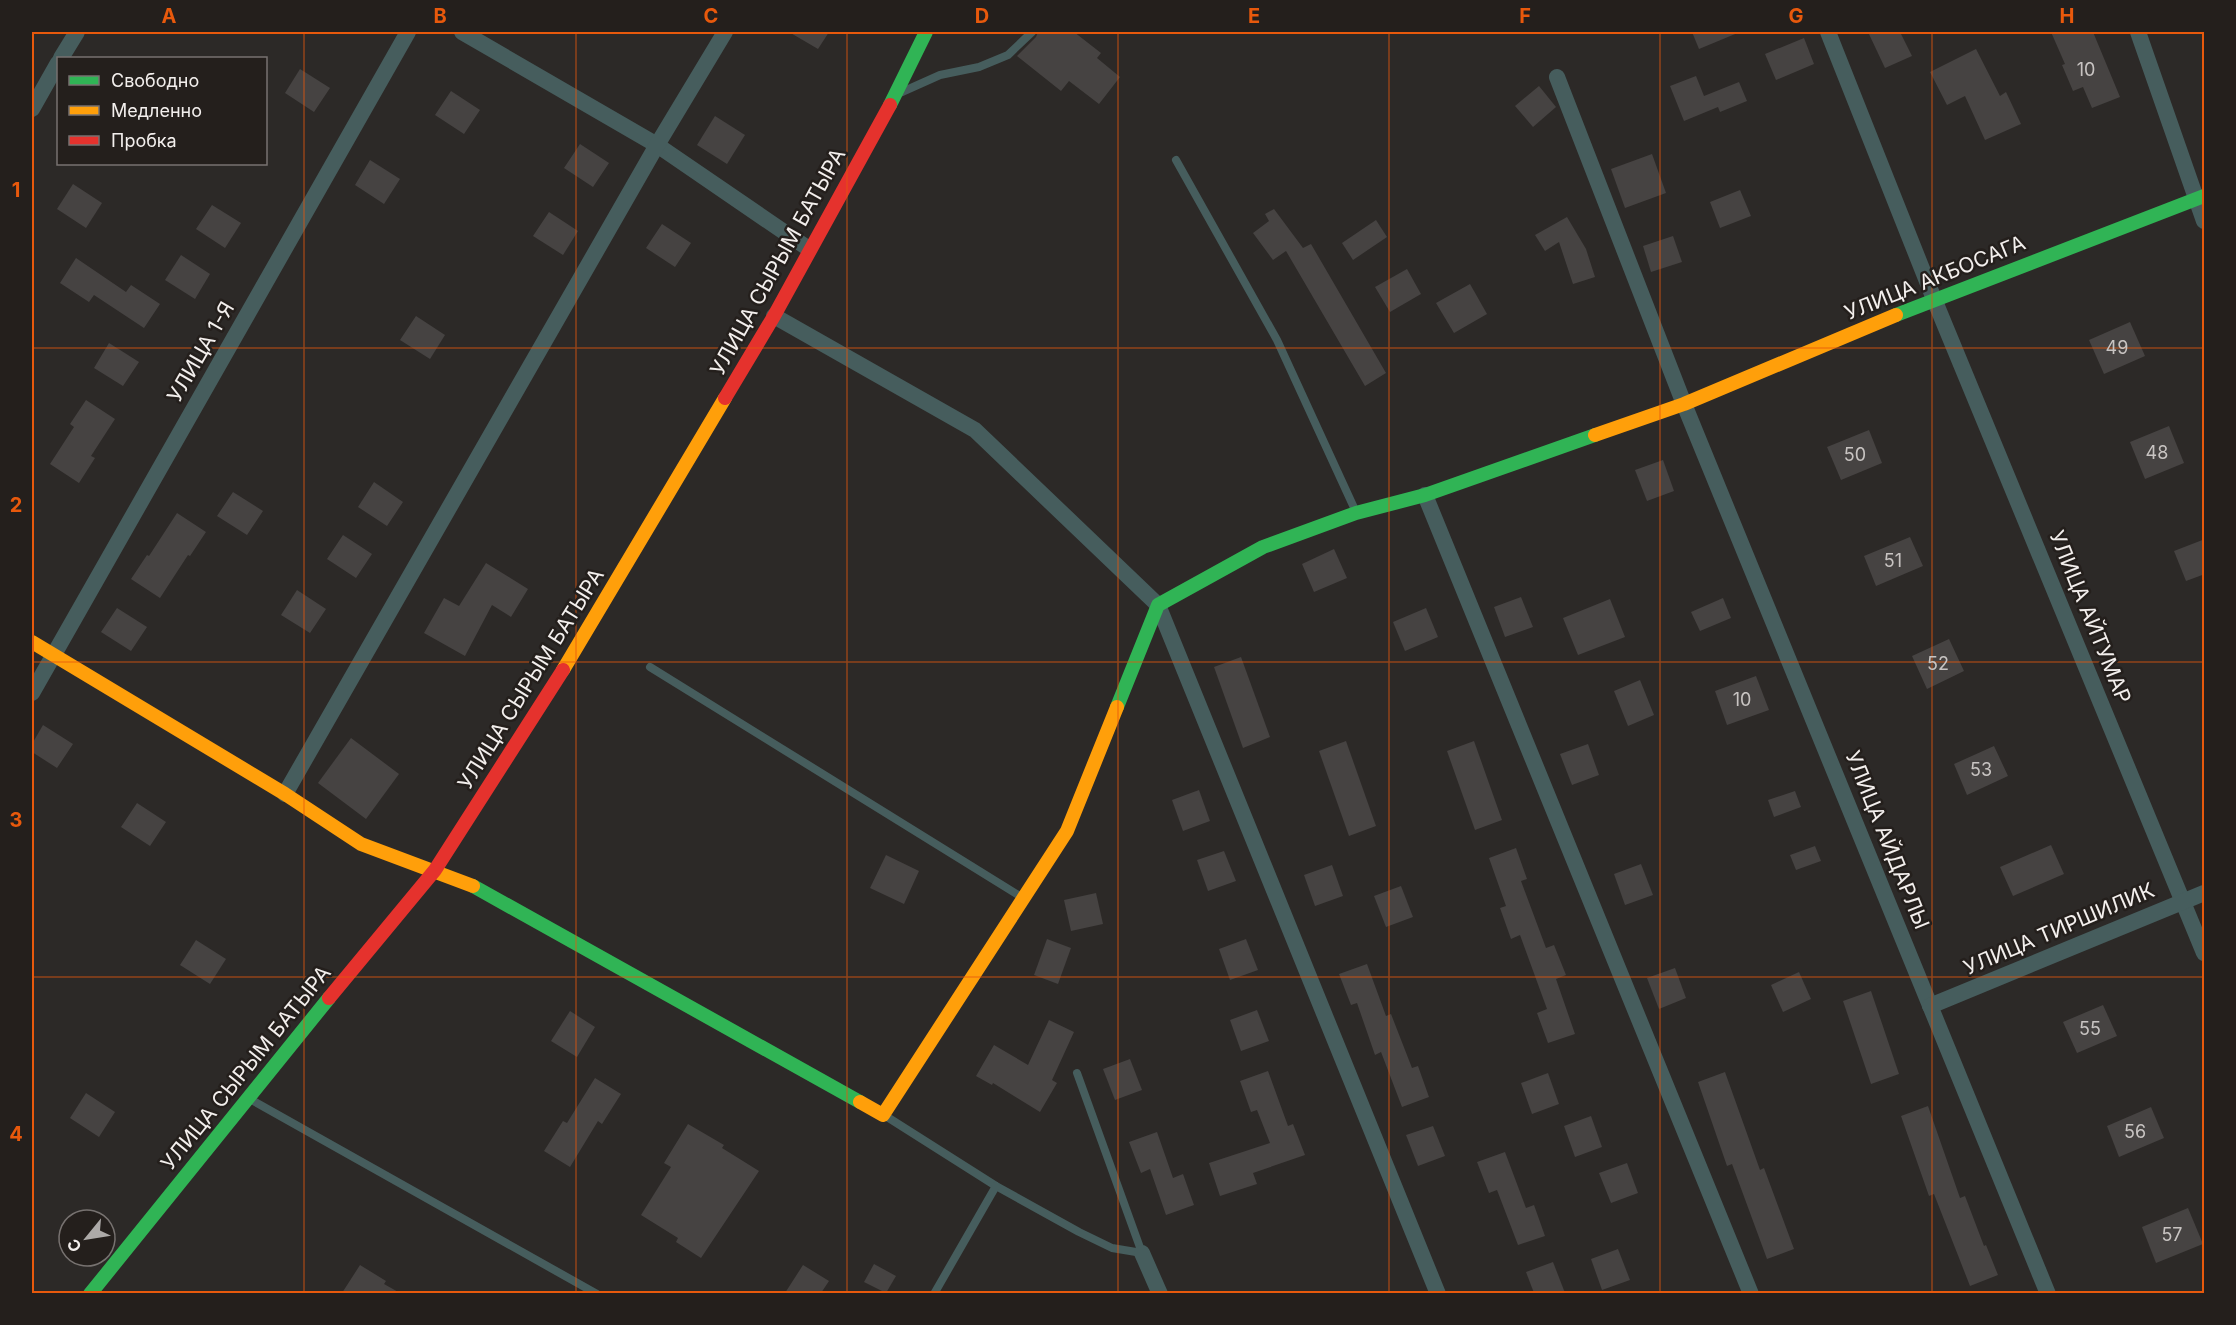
<svg xmlns="http://www.w3.org/2000/svg" width="2236" height="1325" font-family="Inter,sans-serif">
<style>
.building{fill:#464342}
.lines{fill:none;stroke-linecap:round;stroke-linejoin:round}
.lane{stroke:#465d5d;stroke-width:8}
.street{stroke:#465d5d;stroke-width:16}
.fast{stroke:#30b455;stroke-width:14}
.slow{stroke:#ff9f0a;stroke-width:14}
.jam{stroke:#e5322d;stroke-width:14}
.grid{fill:none;stroke:#e8590c;stroke-width:1.5;stroke-opacity:0.55}
.labels{text-anchor:middle;stroke-width:5;stroke-linejoin:round;paint-order:stroke}
.number-label{font-size:18px;fill:#c8c4c2}
.street-label{font-size:21px;fill:#f3efed;stroke:#241f1c}
.neatline{fill:none;stroke:#e8590c;stroke-width:2}
.grid-label{font-size:20px;text-anchor:middle;font-weight:bold;fill:#e8590c}
</style>
<rect width="100%" height="100%" fill="#2c2927"/>
<g class="building">
<path d="M789,32H829L818,49Z"/>
<path d="M1038,32H1074L1101,53L1097,58L1120,77L1099,104L1069,81L1061,91L1017,56L1036,37Z"/>
<path d="M1692,32H1740L1699,49Z"/>
<path d="M1868,32H1900L1912,56L1885,68Z"/>
<path d="M2051,32H2093L2120,97L2092,108L2083,87L2073,91L2062,65L2065,64Z"/>
<path d="M1804,38L1814,64L1776,80L1765,54Z"/>
<path d="M1976,49L2000,96L2006,92L2021,124L1985,140L1965,96L1947,105L1930,72Z"/>
<path d="M300,69L330,88L314,112L285,93Z"/>
<path d="M1696,76L1704,96L1739,82L1747,101L1720,112L1718,107L1684,121L1670,86Z"/>
<path d="M1539,86L1556,107L1533,127L1515,106Z"/>
<path d="M451,91L480,110L464,134L435,115Z"/>
<path d="M715,116L745,135L727,164L697,145Z"/>
<path d="M580,144L609,163L593,187L564,168Z"/>
<path d="M1652,154L1666,193L1625,208L1611,169Z"/>
<path d="M370,160L400,179L384,204L355,185Z"/>
<path d="M73,184L102,203L86,228L57,209Z"/>
<path d="M1740,190L1751,216L1720,228L1710,202Z"/>
<path d="M212,205L241,223L225,248L196,229Z"/>
<path d="M1274,209L1303,248L1311,244L1386,373L1365,386L1286,251L1273,260L1253,233L1269,221L1265,214Z"/>
<path d="M549,212L578,231L563,255L533,236Z"/>
<path d="M1567,217L1586,249L1595,277L1573,284L1559,242L1545,251L1535,235Z"/>
<path d="M1376,220L1387,237L1353,260L1342,243Z"/>
<path d="M662,224L691,243L675,267L646,248Z"/>
<path d="M1673,236L1682,262L1651,272L1643,246Z"/>
<path d="M181,255L210,274L195,299L165,280Z"/>
<path d="M76,258L126,292L131,285L160,304L144,328L94,295L89,302L60,283Z"/>
<path d="M1407,269L1421,294L1390,312L1375,287Z"/>
<path d="M1470,284L1487,314L1454,333L1436,303Z"/>
<path d="M416,316L445,335L430,359L400,340Z"/>
<path d="M2130,322L2145,356L2104,374L2089,340Z"/>
<path d="M109,343L139,362L123,386L94,368Z"/>
<path d="M86,400L115,419L91,456L95,458L79,483L50,464L74,427L70,424Z"/>
<path d="M2169,426L2184,463L2145,479L2130,442Z"/>
<path d="M1869,430L1882,463L1841,480L1827,447Z"/>
<path d="M1663,460L1674,491L1647,501L1635,470Z"/>
<path d="M374,482L403,502L387,526L358,507Z"/>
<path d="M233,492L263,511L247,535L217,516Z"/>
<path d="M177,513L206,532L190,556L188,555L160,598L131,579L147,555L149,556Z"/>
<path d="M343,535L372,554L356,578L327,559Z"/>
<path d="M1910,537L1923,566L1876,586L1864,556Z"/>
<path d="M2205,539V574L2186,581L2174,551Z"/>
<path d="M1334,549L1347,578L1314,592L1302,564Z"/>
<path d="M486,563L528,589L511,617L492,605L465,656L424,633L444,598L459,606Z"/>
<path d="M297,590L326,609L310,633L281,615Z"/>
<path d="M1521,597L1533,627L1505,637L1494,607Z"/>
<path d="M1723,598L1731,618L1700,631L1691,612Z"/>
<path d="M1610,599L1625,637L1578,655L1563,618Z"/>
<path d="M117,608L147,627L131,651L101,632Z"/>
<path d="M1426,608L1438,637L1405,651L1393,622Z"/>
<path d="M1949,639L1964,671L1927,689L1912,656Z"/>
<path d="M1241,657L1270,737L1243,748L1214,667Z"/>
<path d="M1756,676L1769,710L1727,725L1715,691Z"/>
<path d="M1640,680L1654,715L1628,726L1614,691Z"/>
<path d="M43,725L73,744L57,768L32,752V744Z"/>
<path d="M351,738L399,774L366,819L318,783Z"/>
<path d="M1346,741L1376,826L1349,836L1319,751Z"/>
<path d="M1474,741L1502,820L1475,830L1447,751Z"/>
<path d="M1588,744L1599,775L1572,785L1560,754Z"/>
<path d="M1994,746L2008,776L1967,795L1954,764Z"/>
<path d="M1199,790L1210,821L1183,831L1172,800Z"/>
<path d="M1795,791L1801,807L1774,817L1768,800Z"/>
<path d="M137,803L166,822L150,846L121,827Z"/>
<path d="M2051,845L2064,874L2013,896L2000,867Z"/>
<path d="M1815,846L1821,861L1796,870L1790,855Z"/>
<path d="M1516,848L1527,879L1521,881L1546,948L1554,945L1566,975L1556,979L1575,1034L1548,1043L1537,1013L1547,1009L1520,935L1511,939L1500,908L1506,906L1489,858Z"/>
<path d="M1224,851L1236,881L1208,891L1197,860Z"/>
<path d="M886,855L919,871L904,904L870,888Z"/>
<path d="M1641,864L1653,895L1625,905L1614,874Z"/>
<path d="M1332,865L1343,896L1315,906L1304,875Z"/>
<path d="M1401,886L1413,917L1386,927L1374,896Z"/>
<path d="M1096,893L1103,924L1071,931L1064,900Z"/>
<path d="M1047,939L1071,948L1058,984L1034,975Z"/>
<path d="M1246,939L1258,970L1230,980L1219,949Z"/>
<path d="M196,940L226,959L210,984L180,965Z"/>
<path d="M1367,964L1386,1016L1391,1014L1412,1068L1418,1066L1429,1097L1402,1107L1381,1052L1375,1055L1357,1003L1351,1005L1339,974Z"/>
<path d="M1675,968L1686,998L1659,1009L1647,978Z"/>
<path d="M1799,972L1811,999L1783,1012L1771,985Z"/>
<path d="M1871,991L1899,1074L1871,1084L1843,1001Z"/>
<path d="M2103,1005L2117,1036L2077,1053L2063,1022Z"/>
<path d="M1257,1010L1269,1041L1241,1051L1230,1020Z"/>
<path d="M570,1011L595,1027L577,1057L551,1041Z"/>
<path d="M1049,1020L1074,1032L1052,1080L1057,1083L1040,1112L993,1083L992,1085L976,1076L994,1045L1028,1065Z"/>
<path d="M1130,1059L1142,1090L1115,1100L1103,1069Z"/>
<path d="M1268,1071L1288,1126L1293,1124L1305,1155L1253,1173L1257,1184L1220,1196L1209,1163L1270,1143L1257,1110L1251,1112L1240,1081Z"/>
<path d="M1725,1072L1760,1170L1764,1168L1794,1249L1767,1259L1732,1164L1727,1166L1698,1082Z"/>
<path d="M1548,1073L1559,1104L1532,1114L1521,1083Z"/>
<path d="M595,1078L621,1094L602,1124L598,1121L570,1167L544,1151L563,1121L567,1123Z"/>
<path d="M86,1093L115,1112L99,1137L70,1118Z"/>
<path d="M1928,1106L1960,1198L1965,1196L1984,1246L1986,1245L1998,1275L1970,1286L1934,1194L1929,1196L1901,1116Z"/>
<path d="M2151,1107L2164,1138L2119,1157L2107,1126Z"/>
<path d="M1591,1116L1602,1147L1575,1157L1564,1126Z"/>
<path d="M688,1124L724,1145L722,1148L759,1171L701,1258L676,1242L678,1238L641,1215L671,1167L664,1163Z"/>
<path d="M1433,1126L1445,1156L1418,1166L1406,1135Z"/>
<path d="M1157,1132L1173,1178L1183,1174L1194,1205L1166,1215L1150,1169L1141,1173L1129,1142Z"/>
<path d="M1505,1152L1526,1208L1534,1205L1545,1236L1518,1245L1497,1190L1489,1193L1477,1162Z"/>
<path d="M1627,1163L1638,1193L1611,1203L1599,1173Z"/>
<path d="M2188,1208L2203,1244L2156,1263L2142,1227Z"/>
<path d="M1618,1249L1630,1280L1602,1290L1591,1259Z"/>
<path d="M1553,1262L1565,1293H1534L1526,1272Z"/>
<path d="M874,1264L896,1276L886,1293L864,1282Z"/>
<path d="M360,1265L386,1281L384,1284L400,1293H342Z"/>
<path d="M803,1265L829,1281L821,1293H785Z"/>
</g>
<g class="lines">
<g class="lane">
<path d="M902,92L940,75L979,67L1008,55L1032,32"/>
<path d="M1176,160L1277,340L1356,512"/>
<path d="M650,667L1023,898"/>
<path d="M248,1098L597,1294"/>
<path d="M884,1115L996,1186L1079,1232L1112,1248L1142,1253L1077,1073"/>
<path d="M934,1294L996,1186"/>
</g>
<g class="street">
<path d="M462,32L657,145L809,249"/>
<path d="M1828,32L1934,299L2204,953"/>
<path d="M2138,32L2204,221"/>
<path d="M61,58L77,32"/>
<path d="M1557,77L1684,404L2048,1294"/>
<path d="M32,109L58,63"/>
<path d="M774,316L975,430L1158,605L1438,1294"/>
<path d="M1425,495L1751,1294"/>
<path d="M32,693L408,32"/>
<path d="M285,794L657,145L725,32"/>
<path d="M1930,1006L2204,893"/>
<path d="M1142,1253L1160,1294"/>
</g>
<g class="fast">
<path d="M890,105L926,32"/>
<path d="M1896,315L2204,196"/>
<path d="M1117,707L1158,605L1263,547L1356,513L1425,495L1595,435"/>
<path d="M473,886L860,1102"/>
<path d="M90,1294L329,998"/>
</g>
<g class="slow">
<path d="M1595,435L1684,404L1896,315"/>
<path d="M32,642L285,794L361,844L473,886"/>
<path d="M563,670L725,398"/>
<path d="M860,1102L883,1115L1067,831L1117,707"/>
</g>
<g class="jam">
<path d="M725,398L774,316L890,105"/>
<path d="M329,998L435,870L563,670"/>
</g>
</g>
<path class="grid" d="M304,32V1294M576,32V1294M847,32V1294M1118,32V1294M1389,32V1294M1660,32V1294M1932,32V1294M32,348H2204M32,662H2204M32,977H2204"/>
<g class="labels">
<g class="number-label">
<text x="2086" y="76">10</text>
<text x="2117" y="354">49</text>
<text x="2157" y="459">48</text>
<text x="1855" y="461">50</text>
<text x="1893" y="567">51</text>
<text x="1938" y="670">52</text>
<text x="1742" y="706">10</text>
<text x="1981" y="776">53</text>
<text x="2090" y="1035">55</text>
<text x="2135" y="1138">56</text>
<text x="2172" y="1241">57</text>
</g>
<g class="street-label">
<text transform="translate(778 262) rotate(-61)" y="7">УЛИЦА СЫРЫМ БАТЫРА</text>
<text transform="translate(1935 278) rotate(-22)" y="7">УЛИЦА АКБОСАГА</text>
<text transform="translate(201 352) rotate(-60)" y="7">УЛИЦА 1-Я</text>
<text transform="translate(2090 617) rotate(68)" y="7">УЛИЦА АЙТУМАР</text>
<text transform="translate(531 679) rotate(-58)" y="7">УЛИЦА СЫРЫМ БАТЫРА</text>
<text transform="translate(1887 840) rotate(68)" y="7">УЛИЦА АЙДАРЛЫ</text>
<text transform="translate(2059 929) rotate(-23)" y="7">УЛИЦА ТИРШИЛИК</text>
<text transform="translate(246 1068) rotate(-51)" y="7">УЛИЦА СЫРЫМ БАТЫРА</text>
</g>
</g>
<rect width="2236" height="1325" fill="none" stroke="#241f1c" stroke-width="66"/>
<rect x="57" y="57" width="210" height="108" fill="#241f1c" stroke="#777270" stroke-width="1.5"/>
<rect x="69" y="76" width="30" height="9" fill="#30b455" stroke="#777270" stroke-width="1.5"/>
<text x="111" y="87" font-size="18" fill="#f3efed">Свободно</text>
<rect x="69" y="106" width="30" height="9" fill="#ff9f0a" stroke="#777270" stroke-width="1.5"/>
<text x="111" y="117" font-size="18" fill="#f3efed">Медленно</text>
<rect x="69" y="136" width="30" height="9" fill="#e5322d" stroke="#777270" stroke-width="1.5"/>
<text x="111" y="147" font-size="18" fill="#f3efed">Пробка</text>
<g transform="translate(87 1238) rotate(240)"><circle r="28" fill="#241f1c" stroke="#777270" stroke-width="1.5"/>
<path d="M0-4.5L10 22L0 15L-10 22Z" fill="#adaaa8"/>
<text y="-9" font-size="16" font-weight="bold" text-anchor="middle" fill="#f3efed">С</text>
</g>
<rect x="33" y="33" width="2170" height="1259" class="neatline"/>
<g class="grid-label">
<text x="169" y="23">A</text>
<text x="440" y="23">B</text>
<text x="711" y="23">C</text>
<text x="982" y="23">D</text>
<text x="1254" y="23">E</text>
<text x="1525" y="23">F</text>
<text x="1796" y="23">G</text>
<text x="2067" y="23">H</text>
<text x="16" y="197">1</text>
<text x="16" y="512">2</text>
<text x="16" y="827">3</text>
<text x="16" y="1141">4</text>
</g>
</svg>
